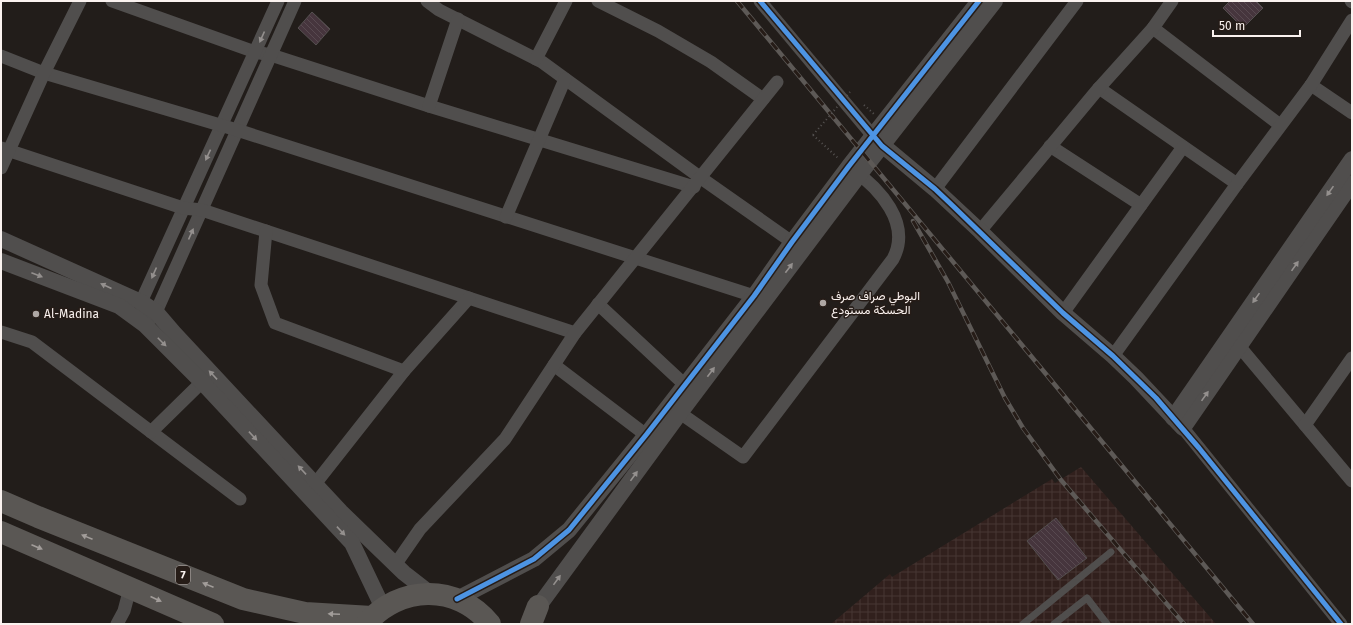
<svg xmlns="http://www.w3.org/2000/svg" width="1353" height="625" font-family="'Fira Sans',Vazirmatn,sans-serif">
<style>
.industrial{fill:url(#industrial-grid)}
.building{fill:url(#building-back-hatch);stroke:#544f4f}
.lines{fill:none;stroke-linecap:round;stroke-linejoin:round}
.path{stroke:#565352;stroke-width:2;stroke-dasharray:1 3;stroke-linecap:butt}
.service{stroke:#504e4d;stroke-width:7}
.minor{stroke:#504e4d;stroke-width:13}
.tertiary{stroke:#504e4d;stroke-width:16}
.trunk{stroke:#5a5754;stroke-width:22}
.rail-casing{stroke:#5d5956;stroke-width:4.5}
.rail{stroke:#261c17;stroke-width:3;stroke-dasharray:9;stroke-linecap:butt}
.path-bridge{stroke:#565352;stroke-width:2;stroke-dasharray:1 3;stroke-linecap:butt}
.cycleway-casing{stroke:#261c17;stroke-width:8}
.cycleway{stroke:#4d94e3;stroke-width:5}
.oneway{fill:#94908e}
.oneway2{fill:#a29d9a}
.poi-dot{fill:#aea7a4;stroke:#261c17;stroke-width:1.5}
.labels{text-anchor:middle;stroke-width:3;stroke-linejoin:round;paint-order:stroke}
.shield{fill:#261c17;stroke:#bab2ae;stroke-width:1}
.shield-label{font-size:11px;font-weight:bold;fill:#faf2ef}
.poi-label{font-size:12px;fill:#faf2ef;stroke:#261c17;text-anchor:start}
</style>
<defs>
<pattern id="industrial-grid" width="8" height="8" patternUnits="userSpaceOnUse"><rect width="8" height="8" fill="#31201d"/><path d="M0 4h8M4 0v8" fill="none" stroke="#463633"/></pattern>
<pattern id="building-back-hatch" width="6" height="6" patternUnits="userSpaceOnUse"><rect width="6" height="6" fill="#46353d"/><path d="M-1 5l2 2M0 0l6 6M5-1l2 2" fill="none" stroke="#584950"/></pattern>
</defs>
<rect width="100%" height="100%" fill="#221d1a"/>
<path class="industrial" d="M1081,467L1216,624H831L890,574L892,577L1052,479L1055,483Z"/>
<g class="building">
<path d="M1230,1H1256L1263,8L1243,28L1223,8Z"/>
<path d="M312,12L330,29L316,45L298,28Z"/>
<path d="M1056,518L1087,558L1058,580L1027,541Z"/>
</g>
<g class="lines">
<g class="path">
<path d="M864,105L874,114"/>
<path d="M813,135L839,159"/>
</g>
<g class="service">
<path d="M1023,624L1111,552"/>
<path d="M1054,624L1087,598L1107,624"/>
</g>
<g class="minor">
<path d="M112,1L255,52L271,55L429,106L694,187"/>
<path d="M278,1L141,302L145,325L156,312L295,1"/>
<path d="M427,1L439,10L542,62L701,178L792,242"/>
<path d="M598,1L658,31L711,62L763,99"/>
<path d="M760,1L873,136"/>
<path d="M1351,1L1352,2"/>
<path d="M1153,28L1280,125"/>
<path d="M1,56L44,73L237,130L754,296"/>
<path d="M536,59L566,1"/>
<path d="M1311,85L1352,113"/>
<path d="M1099,88L1237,184"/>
<path d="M429,106L458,19"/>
<path d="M1050,146L1141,205"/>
<path d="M1,148L183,208L202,210L575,333"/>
<path d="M1,168L44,73L80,1"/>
<path d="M935,189L1077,1"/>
<path d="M506,217L565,79"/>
<path d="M266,231L261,285L275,323L404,371"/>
<path d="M980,231L1099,88L1153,28L1172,1"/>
<path d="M598,304L685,385"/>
<path d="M1063,313L1183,147"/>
<path d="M1,332L32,342L240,499"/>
<path d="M1234,340L1352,481"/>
<path d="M1113,356L1237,184L1311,85L1352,20"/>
<path d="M554,365L646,435"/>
<path d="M680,413L743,457L893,259C912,223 879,188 852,169"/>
<path d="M1305,425L1352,358"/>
<path d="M1183,428L1341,624"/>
<path d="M151,432L202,382"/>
<path d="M315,484L404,371L469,298"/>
<path d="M395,565L420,529L505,439L575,333L777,82"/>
<path d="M117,624L124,611L130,588"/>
</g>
<g class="tertiary">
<path d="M875,139L935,189L980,231L1063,313L1113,356L1136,378L1183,428L1352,183"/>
<path d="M1,239L141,302L156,312L174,333L341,512L404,573L431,594"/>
<path d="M1,261L119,306L145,325L202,382L352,543L383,608"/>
<path d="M1173,418L1352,159"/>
<path d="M457,599L534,559L569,530L646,435L754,296L792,242L849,166L979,1"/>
<path d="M533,614L680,413L860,174L995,1"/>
</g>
<g class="trunk">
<path d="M1,501L38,517L243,599L305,613L372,617"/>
<path d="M1,532L213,624"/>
<path d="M366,624C399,585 457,583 490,624"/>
<path d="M531,624L538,606"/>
</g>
<g class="rail-casing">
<g id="rail">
<path d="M737,1L1253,624"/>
<path d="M913,221L948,282L1005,398L1023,428L1061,480L1184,624"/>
</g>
</g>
<use href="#rail" class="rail"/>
<path class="path-bridge" d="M813,135L850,92"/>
<g class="cycleway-casing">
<g id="cycleway">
<path d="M760,1L882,146L935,189L954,207L1063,313L1113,356L1156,398L1199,448L1341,624"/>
<path d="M457,599L534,559L569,530L646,435L754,296L792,242L849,166L979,1"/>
</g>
</g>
<use href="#cycleway" class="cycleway"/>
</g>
<defs><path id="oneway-solid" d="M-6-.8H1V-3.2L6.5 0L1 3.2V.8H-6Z"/></defs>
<g class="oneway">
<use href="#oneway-solid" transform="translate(262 37) rotate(114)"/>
<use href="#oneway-solid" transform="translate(208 155) rotate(115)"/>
<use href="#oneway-solid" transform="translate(1330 191) rotate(125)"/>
<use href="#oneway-solid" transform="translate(191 234) rotate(-66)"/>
<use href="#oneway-solid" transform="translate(1295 266) rotate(-55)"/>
<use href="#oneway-solid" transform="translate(789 268) rotate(-53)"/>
<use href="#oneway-solid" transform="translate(154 273) rotate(114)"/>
<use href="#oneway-solid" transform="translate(37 275) rotate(21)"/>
<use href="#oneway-solid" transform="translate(106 286) rotate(-156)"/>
<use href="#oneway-solid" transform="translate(1256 298) rotate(125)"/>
<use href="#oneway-solid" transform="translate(162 342) rotate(45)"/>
<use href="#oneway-solid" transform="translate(711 372) rotate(-53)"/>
<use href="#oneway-solid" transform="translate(213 375) rotate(-133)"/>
<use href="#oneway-solid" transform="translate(1205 396) rotate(-55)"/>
<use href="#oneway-solid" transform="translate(253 436) rotate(47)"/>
<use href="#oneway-solid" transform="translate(302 470) rotate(-133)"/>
<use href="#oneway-solid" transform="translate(634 476) rotate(-54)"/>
<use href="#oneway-solid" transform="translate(341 531) rotate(47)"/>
<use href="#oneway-solid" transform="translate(557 580) rotate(-54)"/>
</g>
<g class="oneway2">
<use href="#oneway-solid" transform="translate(87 537) rotate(-158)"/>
<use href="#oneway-solid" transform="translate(37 547) rotate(23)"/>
<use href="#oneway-solid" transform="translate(208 585) rotate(-158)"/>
<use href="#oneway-solid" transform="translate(156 599) rotate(24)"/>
<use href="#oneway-solid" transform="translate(334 614) rotate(-177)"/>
</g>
<g class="poi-dot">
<circle cx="823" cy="303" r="4"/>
<circle cx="36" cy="314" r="4"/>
</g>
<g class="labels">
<rect class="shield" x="176" y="566" width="14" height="18" rx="3"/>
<g class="shield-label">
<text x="183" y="579">7</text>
</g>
<g class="poi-label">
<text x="831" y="300">البوطي صراف صرف<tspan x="831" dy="14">الحسكة مستودع</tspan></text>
<text x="44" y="318">Al-Madina</text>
</g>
</g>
<rect width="1353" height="625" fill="none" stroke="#faf2ef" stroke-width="4"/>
<path d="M1213 30v6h87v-6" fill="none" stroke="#faf2ef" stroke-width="2"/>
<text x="1219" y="30" font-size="12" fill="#faf2ef" stroke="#261c17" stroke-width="3" paint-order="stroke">50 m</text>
</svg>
